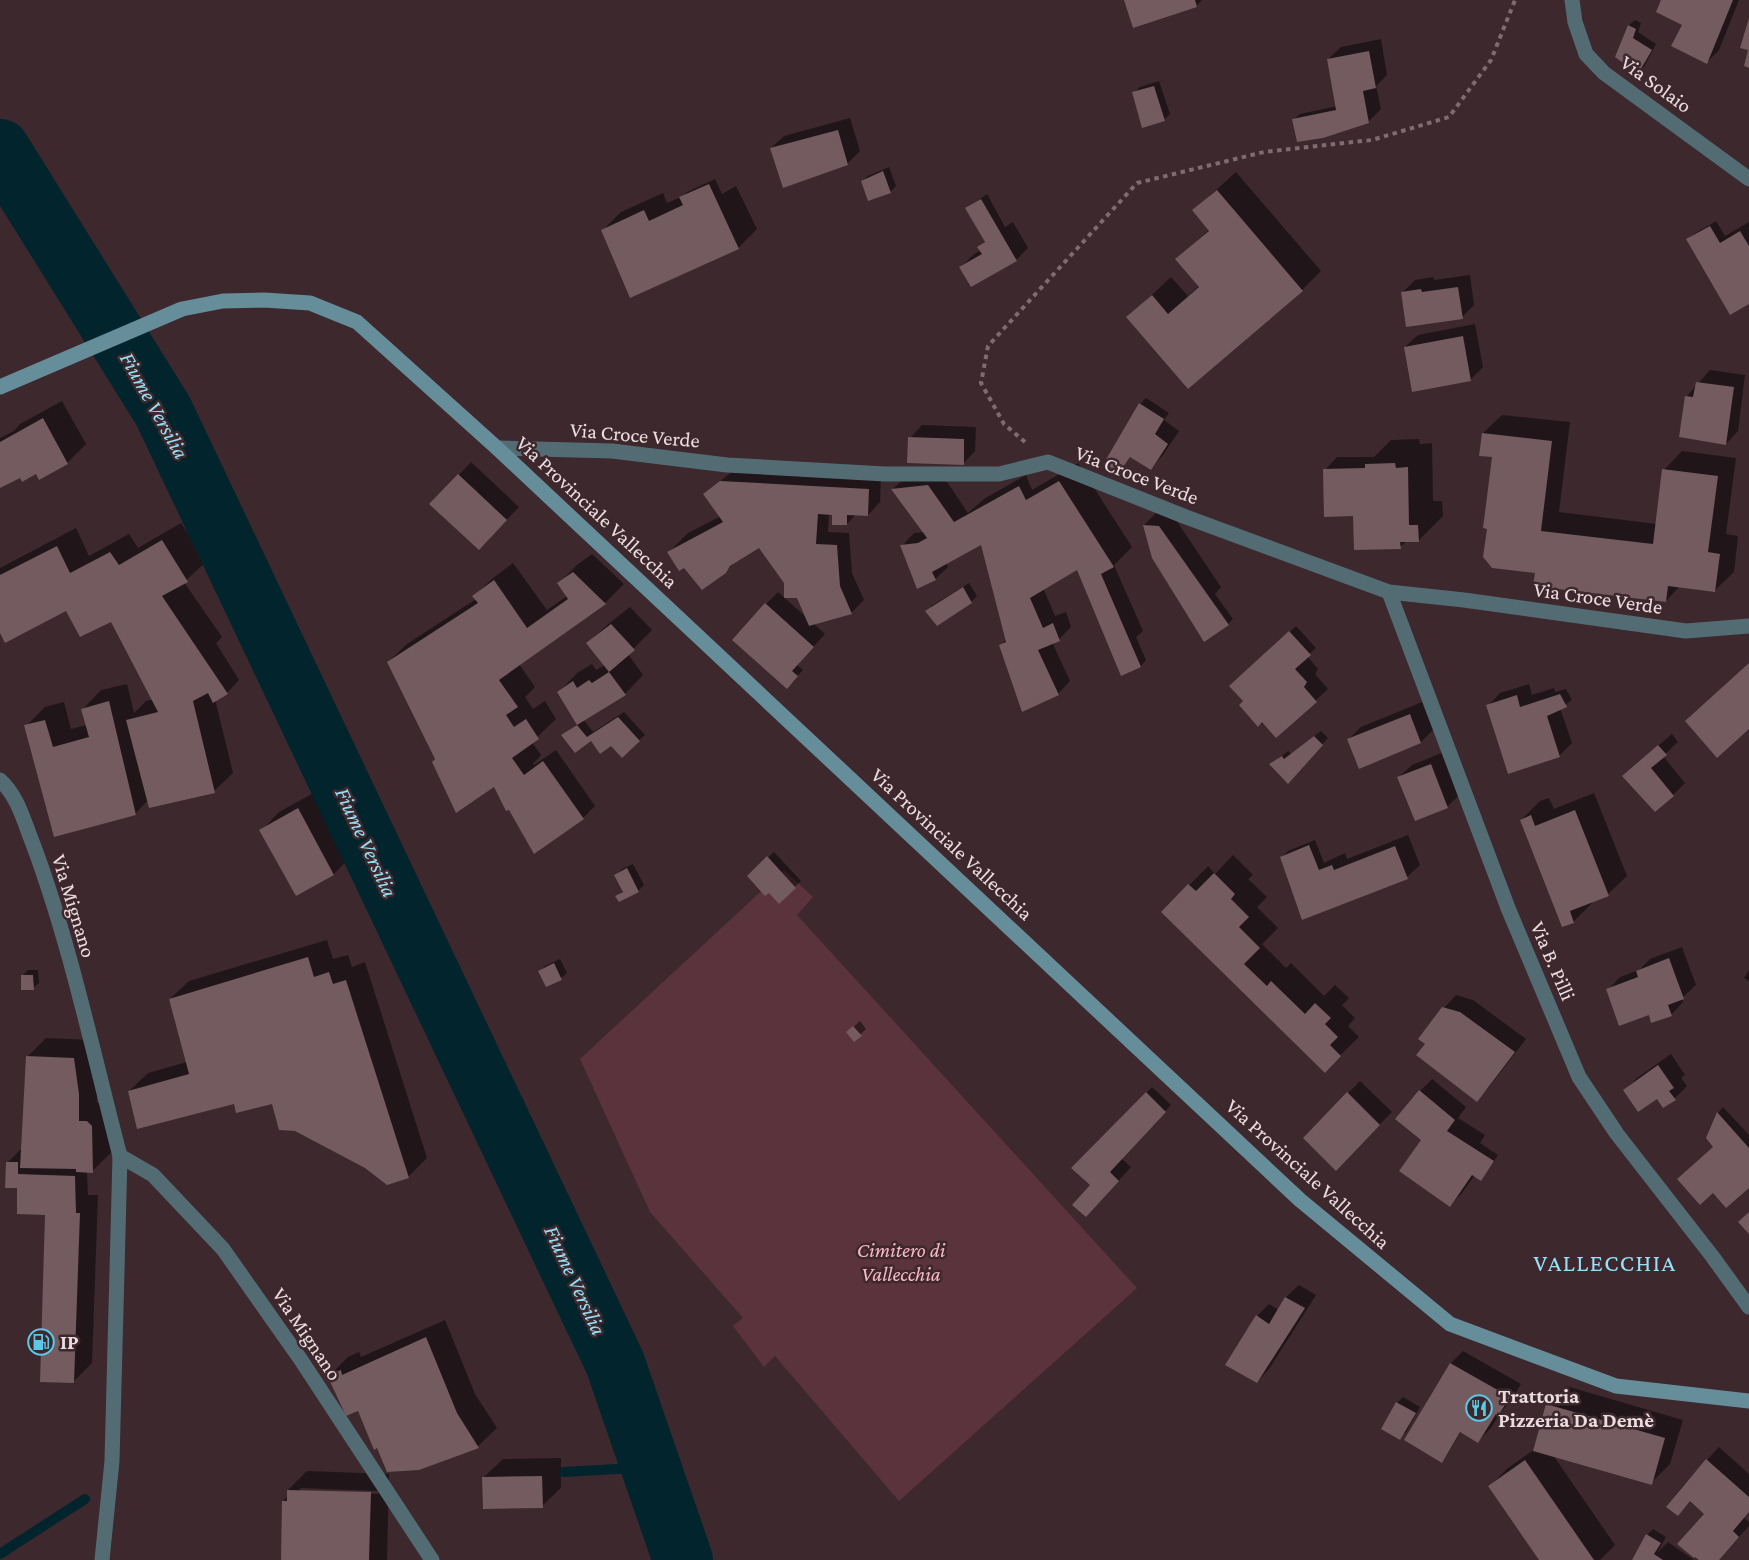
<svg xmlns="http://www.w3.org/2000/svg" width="1749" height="1560" font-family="'Crimson Pro',serif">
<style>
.green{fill:#5b333d}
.shadow{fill:#0007;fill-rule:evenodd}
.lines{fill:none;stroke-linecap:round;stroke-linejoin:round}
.stream{stroke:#02242d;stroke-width:10}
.river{stroke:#02242d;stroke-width:60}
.building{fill:#735b60}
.path{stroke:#7e6c70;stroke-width:4;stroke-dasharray:4.5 4.5;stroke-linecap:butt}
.street{stroke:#536c74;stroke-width:15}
.secondary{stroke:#668d9a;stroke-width:15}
.labels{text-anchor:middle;stroke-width:5;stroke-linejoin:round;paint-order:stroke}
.street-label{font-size:21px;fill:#ebdddf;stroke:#3d282d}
.park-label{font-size:21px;font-style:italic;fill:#fbb7c6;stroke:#3d282d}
.poi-label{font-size:21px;font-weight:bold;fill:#ebdddf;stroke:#3d282d;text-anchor:start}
.water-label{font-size:22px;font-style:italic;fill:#95e0f7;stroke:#3d282d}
.quarter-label{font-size:24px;letter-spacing:1.5px;fill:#95e0f7;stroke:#3d282d}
</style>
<rect width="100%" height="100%" fill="#3d282d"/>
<path class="green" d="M784,870L813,897L797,915L1137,1288L899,1501L775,1356L764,1367L733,1326L743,1318L650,1212L580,1059Z"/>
<g class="shadow">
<path d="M1126,0H1202L1196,6Z"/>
<path d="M1663,0H1739L1719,50L1707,62L1684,25Z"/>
<path d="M1635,20L1641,23L1638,32L1656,44L1644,67L1638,72L1617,57L1629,25Z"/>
<path d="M1381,39L1387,75L1376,86L1381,109L1368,122L1294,119L1300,114L1338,106L1328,59L1341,47Z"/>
<path d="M1159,81L1170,114L1164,120L1134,93L1140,87Z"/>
<path d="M850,118L860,151L847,164L771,148L784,136Z"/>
<path d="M889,167L896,186L890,192L862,181L868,176Z"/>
<path d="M1236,172L1321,271L1302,290L1189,387L1128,317L1171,277L1188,296L1200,285L1177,259L1210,229L1194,210Z"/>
<path d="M715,179L722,194L736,186L757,229L738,248L602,231L621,212L663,193L667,203L681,197L687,192Z"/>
<path d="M987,194L1005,227L1013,222L1028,248L1016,260L961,267L973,255L981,250L979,247L985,241L967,208Z"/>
<path d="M1716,221L1725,236L1749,222V302L1688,240L1694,234Z"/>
<path d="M1470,275L1474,305L1462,317L1402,293L1415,280L1433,277L1434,280Z"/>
<path d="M1475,324L1483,367L1470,380L1405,347L1418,335Z"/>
<path d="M1710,370L1745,375L1738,431L1726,444L1686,397Z"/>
<path d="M1146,398L1169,413L1164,420L1179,431L1163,455L1151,468L1131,456L1119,471L1140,404Z"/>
<path d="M62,401L86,444L67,463L20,476L0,486V438L14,431L20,424Z"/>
<path d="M1502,415L1570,422L1559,512L1657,524L1664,470L1682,451L1736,458L1726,534L1738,536L1734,572L1715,590L1680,586L1666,601L1536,572L1483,433Z"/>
<path d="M922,425L976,427L975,451L963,464L910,438Z"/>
<path d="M1419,439L1420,444L1432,443L1433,501H1442L1443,516L1418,541H1407L1400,547L1355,515L1325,470L1337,457H1374L1391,440Z"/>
<path d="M471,462L519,507L491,536L431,504Z"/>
<path d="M1078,463L1132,547L1114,565L1143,631L1136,637L1146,660L1141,666L1078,567L1043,588L1055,616L1066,612L1071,627L1059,639L1052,642L1070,681L1058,694L1000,646L1007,639L982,543L946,563L948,567L935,579L902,546L914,533L924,532L893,489L905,477L941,473L968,513L984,499L1026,475L1032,490Z"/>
<path d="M734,470L881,477L880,502L868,515L856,514L847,524L834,513H829L828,532L849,533L852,573L864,600L851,613L813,623L825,634L797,665L803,670L794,679L766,604L778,592L807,618L798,597L786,583L767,542L737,560L725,572L669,552L688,533L721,516L705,494Z"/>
<path d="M1156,513L1172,514L1221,587L1215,594L1233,619L1228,624L1144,525Z"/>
<path d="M181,523L206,562L184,582L222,637L216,643L239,680L227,693L215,699L233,773L214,791L148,800L135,814L26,726L45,707L64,702L71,729L87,725L83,709L101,690L127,684L134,713L146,701L154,699L112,620L67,609L0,630V568L76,528L89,556L129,534L138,548Z"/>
<path d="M592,554L624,584L605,603L519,664L535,687L525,697L533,709L545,701L556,719L532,742L541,755L533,764L534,765L556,750L595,806L583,818L494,785L436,759L388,662L407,644L476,599L474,596L493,578L513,563L547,610L567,596L559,583L577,565Z"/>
<path d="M969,583L977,596L971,602L927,611L933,605Z"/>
<path d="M630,607L652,630L628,654L643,675L625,694L583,719L593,732L624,712L645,735L622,756L611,744L563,735L578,724L559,692L577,673L592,664L596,670L605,665L588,643L607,625Z"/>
<path d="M1296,626L1316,648L1307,656L1318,669L1315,674L1328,689L1277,736L1231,686Z"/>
<path d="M1529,684L1532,695L1554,688L1555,692L1566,689L1572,700L1560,708L1572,743L1559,756L1488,706L1500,693Z"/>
<path d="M1422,702L1433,730L1421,742L1349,739L1361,727Z"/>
<path d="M1321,731L1328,738L1293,777L1272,764L1288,751L1291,754Z"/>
<path d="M1672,734L1678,742L1663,756L1685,783L1673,795L1636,764Z"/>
<path d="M1444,752L1460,794L1448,806L1415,819L1399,777L1412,765Z"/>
<path d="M317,791L352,855L334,874L297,894L261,831L279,812Z"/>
<path d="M1594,793L1627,876L1608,894L1591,901L1592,903L1573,922L1521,820L1540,801L1549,798L1554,809Z"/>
<path d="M1408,835L1420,865L1407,877L1291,886L1282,857L1288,851L1315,840L1324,863L1345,853L1347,859Z"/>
<path d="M774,852L801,881L779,902L769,891L749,876Z"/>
<path d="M1233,855L1253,875L1248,879L1267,897L1257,907L1278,928L1262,944L1286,968L1291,963L1324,996L1335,985L1349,998L1342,1005L1355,1018L1348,1026L1359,1037L1325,1070L1163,912L1208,866L1215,874Z"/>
<path d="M633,864L644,885L638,891L617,896L624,890L616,875L622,869Z"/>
<path d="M327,940L333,959L348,955L352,967L365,962L427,1158L408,1177L273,1102H235L129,1091L148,1073L187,1062L170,999L189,981Z"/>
<path d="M1682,947L1696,985L1682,998L1683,1002L1671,1015L1650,1014L1608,990L1620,977L1639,970L1650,959Z"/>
<path d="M560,959L567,973L561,978L540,971L545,966Z"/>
<path d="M28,970H38L39,983L33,988L22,976Z"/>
<path d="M1749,970V981L1744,978Z"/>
<path d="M1456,995L1473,1000L1526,1039L1489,1087L1477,1100L1427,1043L1444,1008Z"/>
<path d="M860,1021L866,1029L854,1040L848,1032Z"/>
<path d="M46,1038L92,1040L97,1075V1103H106L110,1107L111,1153L92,1171H87L88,1195H98L92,1363L73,1382L47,1215L19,1184L7,1163L22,1148L27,1057Z"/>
<path d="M1671,1054L1685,1075L1681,1078L1687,1086L1675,1098L1664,1106L1657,1097L1625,1090L1637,1078Z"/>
<path d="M1432,1079L1466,1107L1458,1118L1485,1135L1480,1143L1498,1155L1486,1173L1475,1175L1462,1193L1450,1205L1423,1139L1420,1091Z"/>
<path d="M1360,1081L1392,1112L1336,1169L1305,1138Z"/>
<path d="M1152,1087L1171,1105L1121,1158L1131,1167L1098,1203L1093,1185L1124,1115Z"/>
<path d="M1723,1107L1749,1135V1186L1708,1138L1718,1113Z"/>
<path d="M1299,1285L1316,1295L1269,1369L1257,1382V1316L1269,1304L1279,1310L1286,1297Z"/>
<path d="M445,1320L475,1394L497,1428L478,1446L419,1468L358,1409L329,1376L348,1357L359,1352L361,1357Z"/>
<path d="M1463,1351L1521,1384L1510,1402L1501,1412L1491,1428L1478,1441L1461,1431L1447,1455L1441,1461L1406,1439L1451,1363Z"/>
<path d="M1566,1386L1683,1420L1670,1464L1651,1483L1553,1455L1615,1545L1600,1560H1541L1490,1486L1508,1468L1535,1449L1547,1405Z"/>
<path d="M1403,1397L1420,1407L1406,1432L1400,1438L1397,1403Z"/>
<path d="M1719,1447L1749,1474V1512L1744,1518L1749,1522V1526L1718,1560H1701L1706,1514L1691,1499L1668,1506L1682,1487Z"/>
<path d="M561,1458V1488L542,1506L484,1477L503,1459Z"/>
<path d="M307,1471L389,1474L387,1560H282L283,1501L288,1496V1490ZM300,1488L378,1491V1494L300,1491Z"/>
<path d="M1653,1529L1666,1537L1657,1553L1668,1542L1694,1560H1634L1647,1535Z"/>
</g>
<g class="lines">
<g class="stream">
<path d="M564,1472L651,1467"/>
<path d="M0,1554L85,1499"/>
</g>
<path class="river" d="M0,149L163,411L615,1363L683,1560"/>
</g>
<g class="building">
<path d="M1124,0H1195L1197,7L1133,28Z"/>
<path d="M1661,0H1733L1707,64L1671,46L1682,25L1656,12Z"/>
<path d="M1749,18V68L1744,66L1748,50L1740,48Z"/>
<path d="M1628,25L1636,29L1633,38L1652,50L1638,74L1615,57Z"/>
<path d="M1369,51L1376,88L1363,91L1369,123L1323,138L1297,142L1292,119L1336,110L1327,59Z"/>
<path d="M1154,86L1165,121L1142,128L1132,92Z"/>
<path d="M838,130L848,165L783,188L770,148Z"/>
<path d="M883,171L891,193L868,201L861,181Z"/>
<path d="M709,184L739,249L630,298L601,230L644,210L649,221L683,205L679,197Z"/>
<path d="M1217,190L1303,291L1188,389L1126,317L1152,295L1168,314L1199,287L1175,259L1209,231L1192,210Z"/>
<path d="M981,199L1017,261L971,287L959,267L982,254L977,247L985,242L965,208Z"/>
<path d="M1710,226L1720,243L1740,231L1749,246V304L1730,315L1686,239Z"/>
<path d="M1458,287L1463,319L1406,327L1401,292L1421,289L1422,292Z"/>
<path d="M1463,336L1471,381L1412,392L1404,347Z"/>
<path d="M1696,382L1734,387L1726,445L1679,437L1685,396L1693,397Z"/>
<path d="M1139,403L1164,419L1155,434L1168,444L1151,470L1130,457L1119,473L1104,463Z"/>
<path d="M43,418L68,464L39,480L36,474L22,482L20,478L0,488V442Z"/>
<path d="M1482,433L1552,441L1541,531L1653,544L1662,469L1718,476L1708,552L1720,554L1715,592L1668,586L1666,602L1533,586L1535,573L1492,568L1483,557L1487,529L1483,528L1492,457L1479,456Z"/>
<path d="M908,437L964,439V465L907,463Z"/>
<path d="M1395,463L1396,468L1408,467L1409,525H1418L1419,542H1400L1401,549L1354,550L1353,516L1324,517L1323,469L1365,468V464Z"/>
<path d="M458,474L507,520L479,550L429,504Z"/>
<path d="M720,481L869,489L868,516L847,515V525H832V515L818,514L816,544L837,545L840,586L852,614L809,626L797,598H784V583L759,548L730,566L726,573L702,590L684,568L679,571L667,552L723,522L703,494Z"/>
<path d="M1059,481L1114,567L1101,574L1141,667L1121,676L1077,570L1030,598L1043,628L1053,623L1060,641L1038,650L1059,695L1022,712L999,645L1006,642L981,545L932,572L936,580L917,589L900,545L918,543L927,538L891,489L928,485L954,522L1019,486L1026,500Z"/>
<path d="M1143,525L1159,526L1229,625L1204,642L1152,558Z"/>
<path d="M162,540L188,582L162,596L228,694L213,703L208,693L193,701L215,793L149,808L126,720L158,712L111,622L80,637L66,611L5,643L0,633V575L57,546L70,573L110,552L119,565Z"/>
<path d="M573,572L606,604L499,680L518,707L506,715L514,727L526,719L539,739L512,758L524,775L543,761L584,819L534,854L509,810L506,811L494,787L456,813L432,762L435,759L387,662L478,603L472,596L494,580L527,628L568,599L557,583Z"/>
<path d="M963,587L972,603L937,626L925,611Z"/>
<path d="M765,603L814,647L792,671L798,676L787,689L732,640Z"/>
<path d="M611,624L635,650L609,672L586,643Z"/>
<path d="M1289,631L1311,655L1295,669L1307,682L1304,687L1317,702L1276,738L1262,722L1258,727L1239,705L1243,701L1229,686Z"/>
<path d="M1749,663V729L1717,758L1685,721Z"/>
<path d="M609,672L626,695L577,725L587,737L618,717L640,741L622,758L611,746L600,754L591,741L575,753L561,735L577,725L557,692L573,681L577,688L589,680L592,683Z"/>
<path d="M1560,694L1567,707L1547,716L1560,757L1508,774L1486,705L1517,695L1520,707Z"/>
<path d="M109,701L136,815L54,837L24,725L45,720L53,747L89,737L81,709Z"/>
<path d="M1410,714L1421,743L1359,769L1347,739Z"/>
<path d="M1314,736L1323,745L1288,784L1269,764L1282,756L1284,759Z"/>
<path d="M1658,745L1667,755L1651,768L1674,796L1655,812L1622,776Z"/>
<path d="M1431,764L1448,808L1415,821L1397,777Z"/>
<path d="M298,808L334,875L296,896L259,830Z"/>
<path d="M1575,810L1609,896L1570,911L1574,923L1562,927L1520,820L1531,815L1535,826Z"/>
<path d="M1309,845L1319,870L1332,865L1334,870L1395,846L1408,879L1302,920L1280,857Z"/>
<path d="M767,856L796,888L779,904L769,893L765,896L747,876Z"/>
<path d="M627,868L639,892L619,902L615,896L623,892L614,875Z"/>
<path d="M1214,873L1235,894L1231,899L1249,917L1239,927L1260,948L1244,964L1267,986L1271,981L1305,1014L1315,1003L1331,1018L1325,1024L1338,1037L1330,1045L1341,1056L1325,1073L1161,912L1188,884L1196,891Z"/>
<path d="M308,957L314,977L329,972L333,984L346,980L409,1178L387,1185L365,1168L295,1131L279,1130L272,1104L236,1113L234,1104L137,1129L128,1091L189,1074L169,999Z"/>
<path d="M1669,958L1684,999L1668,1005L1672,1016L1651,1023L1649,1015L1619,1026L1606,989L1638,977L1636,971Z"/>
<path d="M554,963L562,980L546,987L538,971Z"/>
<path d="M21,975H33L34,990H21Z"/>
<path d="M1442,1007L1460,1012L1515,1052L1477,1102L1416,1055L1425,1044L1418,1039Z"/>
<path d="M853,1026L862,1036L854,1042L846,1032Z"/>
<path d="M26,1056L74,1058L79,1094V1121H87L92,1126L93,1173L76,1172V1169L20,1168Z"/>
<path d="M1658,1065L1674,1088L1669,1091L1676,1100L1663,1108L1657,1099L1638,1112L1623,1090Z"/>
<path d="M1419,1090L1455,1120L1447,1131L1494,1161L1481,1181L1472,1175L1450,1207L1399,1171L1421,1140L1395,1119Z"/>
<path d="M1146,1092L1166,1112L1110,1172L1119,1181L1086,1217L1072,1205L1090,1185L1071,1168Z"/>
<path d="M1347,1092L1380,1125L1336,1171L1303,1138Z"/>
<path d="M1717,1112L1749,1148V1188L1726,1208L1713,1193L1700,1205L1677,1179L1713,1147L1706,1138Z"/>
<path d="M6,1162H18V1174L75,1176L76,1213H80L74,1383L40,1382L45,1215L17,1214V1188H5Z"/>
<path d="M1749,1212V1234L1738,1222Z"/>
<path d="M1285,1297L1305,1308L1257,1383L1225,1365L1256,1315L1269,1324Z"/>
<path d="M426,1337L457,1413L479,1448L419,1470L387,1472L377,1448L374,1450L358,1411L346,1416L327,1375L341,1370L342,1375Z"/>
<path d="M1450,1363L1510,1397L1498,1416L1496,1414L1478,1443L1460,1432L1442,1463L1404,1440Z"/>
<path d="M1396,1402L1416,1413L1400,1440L1381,1429Z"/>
<path d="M1546,1404L1665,1438L1652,1485L1533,1451Z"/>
<path d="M1706,1459L1749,1497V1512L1733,1531L1739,1537L1719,1560H1699L1695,1557L1694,1558L1677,1544L1704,1514L1690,1501L1678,1516L1666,1507Z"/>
<path d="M1525,1460L1594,1560H1539L1488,1486Z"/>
<path d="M542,1476L543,1508L483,1509L482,1477Z"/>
<path d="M287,1490L371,1492L369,1560H281L282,1501H287Z"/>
<path d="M1646,1534L1661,1543L1654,1554L1663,1560H1632Z"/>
</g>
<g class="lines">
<path class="path" d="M1025,442L1004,424L981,383L988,346L1137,183L1264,152L1372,140L1449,117L1491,60L1515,0"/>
<g class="street">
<path d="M1572,0L1575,22L1586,54L1604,73L1749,179"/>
<path d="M497,448L612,451L727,465L885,474H999L1048,462L1186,517L1389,592L1464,600L1686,631L1749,626"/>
<path d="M1389,592L1508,908L1579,1077L1617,1134L1712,1256L1749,1307"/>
<path d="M0,780C18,796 24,822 33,844C70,943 93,1053 120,1156L153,1175L223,1249L301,1360L432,1560"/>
<path d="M102,1560L112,1461L120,1156"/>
</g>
<path class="secondary" d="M0,387L182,309L223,301L264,300L310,303L357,322L497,448L1300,1200L1450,1324L1616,1386L1749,1401"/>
</g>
<defs>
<g id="fuel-ring" transform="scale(1.35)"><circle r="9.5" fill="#3d282d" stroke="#5bc8e6" stroke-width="1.5"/><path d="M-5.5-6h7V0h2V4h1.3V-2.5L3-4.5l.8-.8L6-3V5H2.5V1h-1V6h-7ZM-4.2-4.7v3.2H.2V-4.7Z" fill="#5bc8e6"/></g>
<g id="restaurant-ring" transform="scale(1.35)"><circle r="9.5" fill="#3d282d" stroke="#5bc8e6" stroke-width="1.5"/><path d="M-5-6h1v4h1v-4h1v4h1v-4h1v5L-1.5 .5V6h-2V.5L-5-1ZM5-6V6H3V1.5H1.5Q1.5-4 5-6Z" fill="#5bc8e6"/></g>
</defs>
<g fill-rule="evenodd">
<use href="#fuel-ring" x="41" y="1342"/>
<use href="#restaurant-ring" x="1479" y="1408"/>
</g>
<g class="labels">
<g class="street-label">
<text transform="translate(1656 84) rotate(36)" y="7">Via Solaio</text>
<text transform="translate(635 435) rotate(5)" y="7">Via Croce Verde</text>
<text transform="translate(1137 475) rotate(21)" y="7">Via Croce Verde</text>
<text transform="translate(597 512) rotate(43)" y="7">Via Provinciale Vallecchia</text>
<text transform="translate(1598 598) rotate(8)" y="7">Via Croce Verde</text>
<text transform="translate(952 844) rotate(43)" y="7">Via Provinciale Vallecchia</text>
<text transform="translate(74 906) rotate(73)" y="7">Via Mignano</text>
<text transform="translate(1553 961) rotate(67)" y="7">Via B. Pilli</text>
<text transform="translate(1308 1174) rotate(42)" y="7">Via Provinciale Vallecchia</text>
<text transform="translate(307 1334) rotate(56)" y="7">Via Mignano</text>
</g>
<g class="park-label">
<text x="901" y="1257">Cimitero di<tspan x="901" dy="24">Vallecchia</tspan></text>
</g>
<g class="poi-label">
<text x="60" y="1349">IP</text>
<text x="1498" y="1403">Trattoria<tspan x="1498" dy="24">Pizzeria Da Demè</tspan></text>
</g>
<g class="water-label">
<text transform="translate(155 405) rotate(61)" y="8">Fiume Versilia</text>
<text transform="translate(367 842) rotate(65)" y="8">Fiume Versilia</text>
<text transform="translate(576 1280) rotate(65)" y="8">Fiume Versilia</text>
</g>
<g class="quarter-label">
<text x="1605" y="1271">VALLECCHIA</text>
</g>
</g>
</svg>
